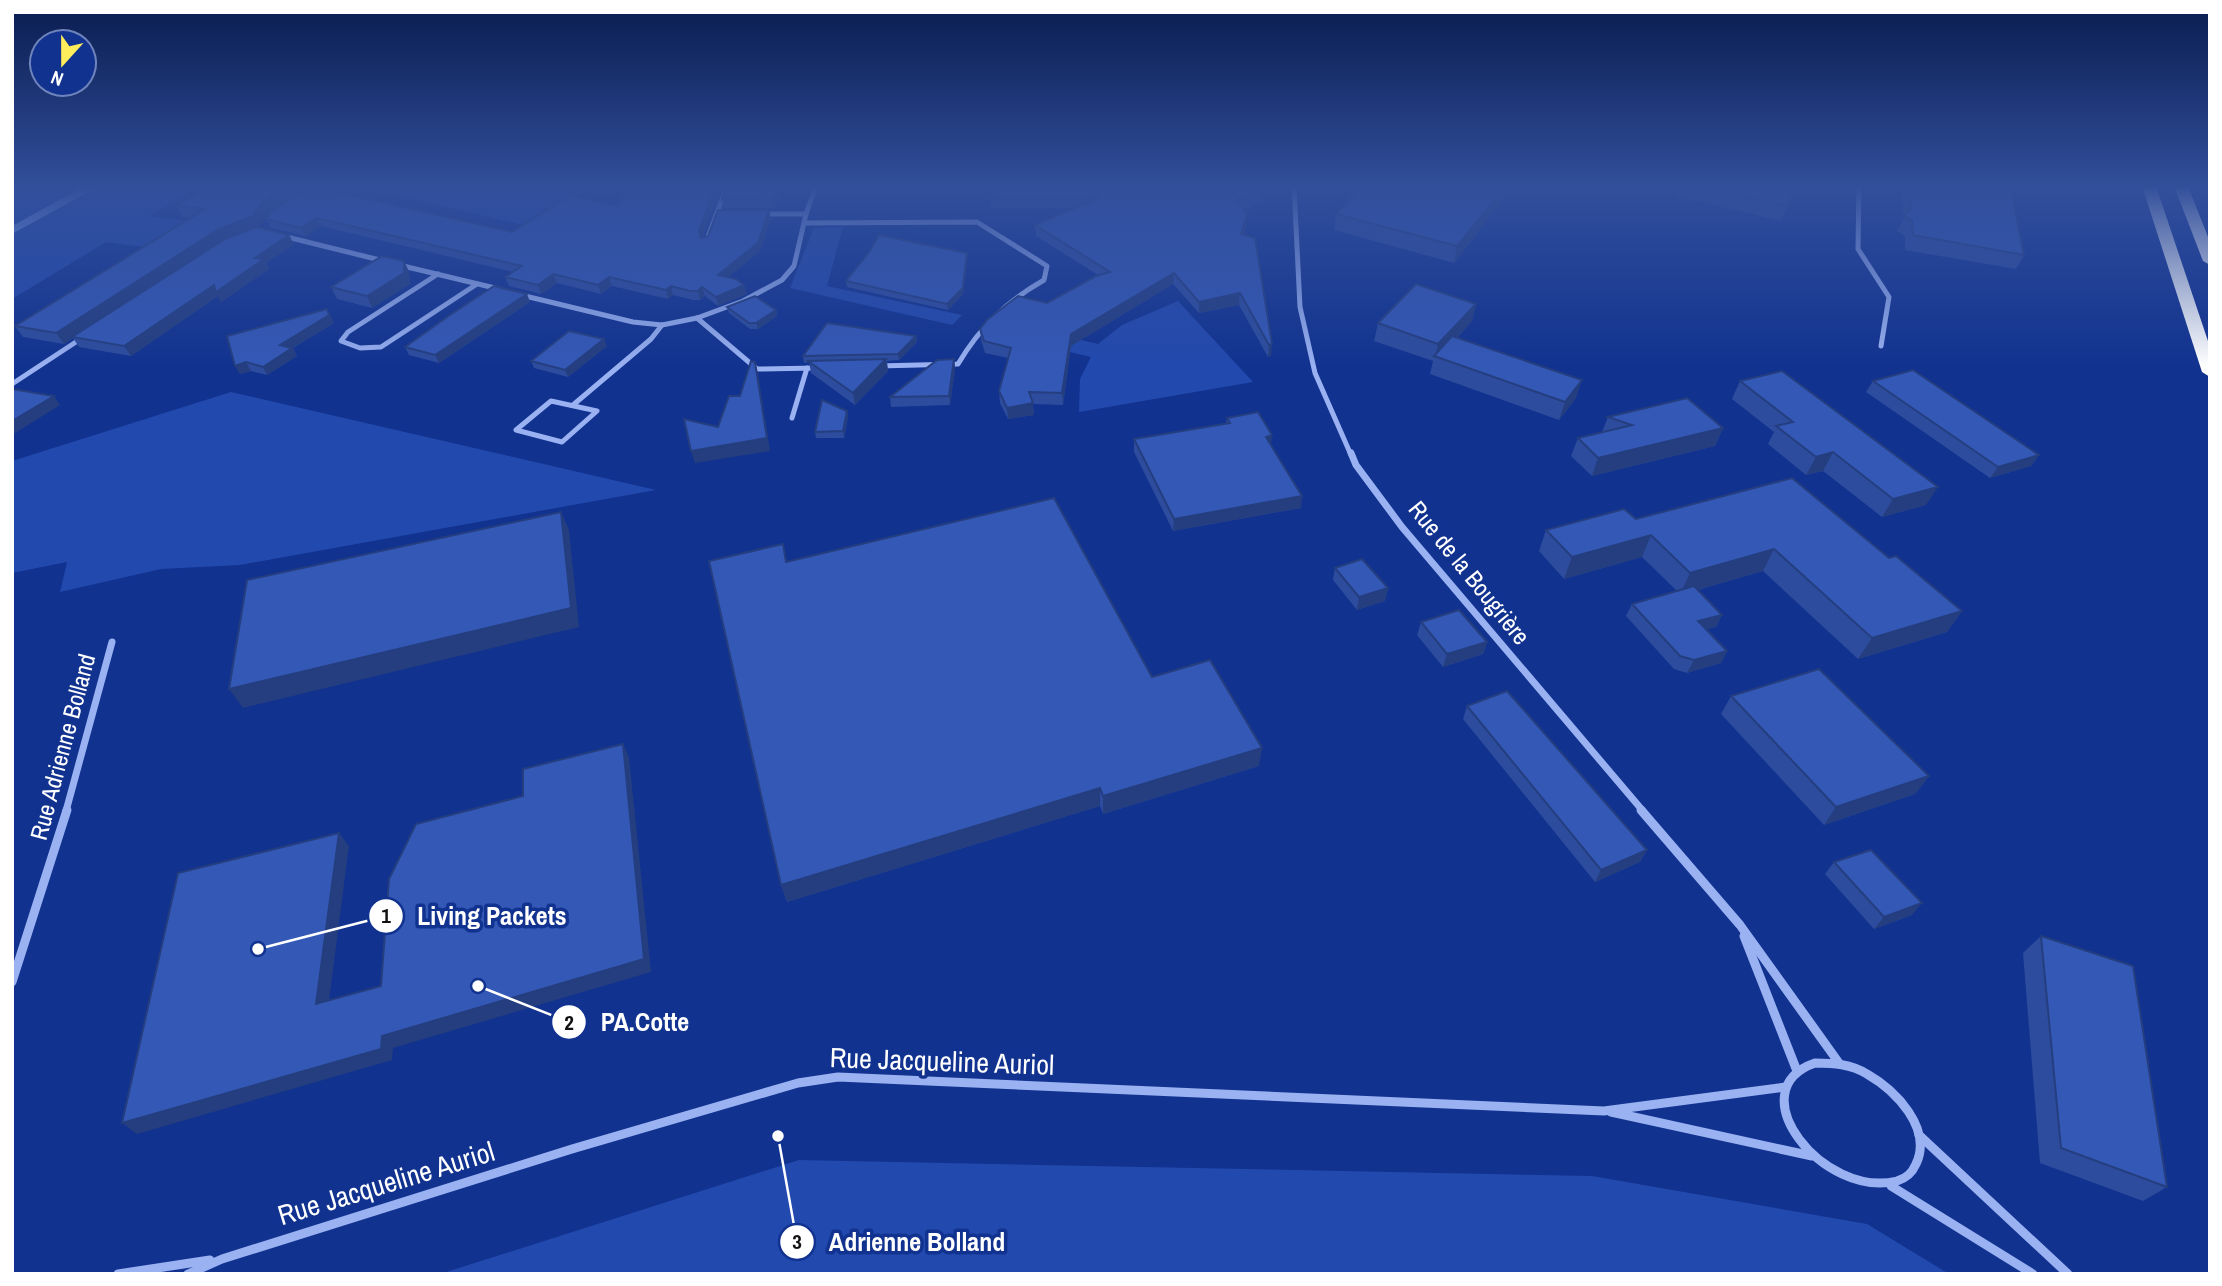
<svg xmlns="http://www.w3.org/2000/svg" width="2222" height="1286" font-family="'Archivo Narrow',sans-serif">
<style>
.green{fill:#2249ae}
.lines{fill:none;stroke-linecap:round;stroke-linejoin:round}
.stream{stroke:#8caaf6;stroke-width:7}
.street-far2{stroke:#9ab2f2;stroke-width:5}
.street-far1{stroke:#9ab2f2;stroke-width:7}
.street{stroke:#9ab2f2;stroke-width:9}
.highway{fill:#fff;fill-rule:evenodd}
.wall{fill:#2d4c9d}
.shaded-wall{fill:#243e7f}
.building{fill:#3458b6;stroke:#243e7f;stroke-width:2}
.labels{text-anchor:middle;stroke-width:7;stroke-linejoin:round;paint-order:stroke}
.street-label{font-size:24px;fill:#fff;stroke:#11328f}
.near-street-label{font-size:28px;fill:#fff;stroke:#11328f}
.leader{fill:none;stroke:#fff;stroke-width:2.5}
.callout-dot{fill:#fff;stroke:#11328f;stroke-width:2.5}
.mark-label{font-size:21px;text-anchor:middle;font-weight:bold;fill:#111}
.callout-label{font-size:26px;text-anchor:middle;font-weight:bold;fill:#fff;stroke:#11328f;stroke-width:7;stroke-linejoin:round;paint-order:stroke}
</style>
<rect width="100%" height="100%" fill="#11328f"/>
<g class="green">
<path d="M12,186H200L150,216L249,230L201,255L106,242L12,299Z"/>
<path d="M356,186H592L531,227Z"/>
<path d="M843,227L827,286L962,315L952,325L790,288L814,228Z"/>
<path d="M1178,301L1253,382L1079,412L1080,379L1091,357L1052,348L1063,336L1098,344L1122,325Z"/>
<path d="M231,392L656,490L240,565L161,569L60,592L67,562L12,573V461Z"/>
<path d="M799,1160L1592,1176L1867,1224L1949,1274H440Z"/>
</g>
<g class="lines">
<path class="stream" d="M12,230L92,186"/>
<g class="street-far2">
<path d="M1294,186L1300,307L1315,373L1351,455"/>
<path d="M1859,186L1858,249L1889,297L1881,346"/>
<path d="M761,214H806"/>
<path d="M804,223L977,222L1047,266L1044,280C1007,301 980,327 958,364L878,366"/>
<path d="M283,236L384,261"/>
<path d="M706,242L727,186"/>
<path d="M399,265L499,289"/>
<path d="M438,274L348,332L341,341L360,348L381,347L477,284"/>
<path d="M521,295L633,322L662,325L697,318L743,301L782,280L794,266L806,214L816,186"/>
<path d="M697,318L757,369L817,368"/>
<path d="M12,384L82,338"/>
<path d="M551,401L597,411L562,442L516,430Z"/>
<path d="M573,405L651,339L662,325"/>
<path d="M792,418L807,368"/>
</g>
<g class="street-far1">
<path d="M1351,453L1356,465L1402,527L1643,811"/>
<path d="M66,811L112,642"/>
</g>
<g class="street">
<path d="M1641,810L1740,925L1839,1063"/>
<path d="M1744,936L1797,1071"/>
<path d="M12,982L67,810"/>
<path d="M1815,1063C1833,1063 1851,1064 1867,1074C1895,1090 1933,1128 1916,1164C1912,1173 1907,1178 1897,1181C1823,1199 1737,1090 1815,1063Z"/>
<path d="M1611,1112L1812,1156"/>
<path d="M1919,1135L2068,1274"/>
<path d="M1891,1186L2033,1274"/>
<path d="M118,1274L210,1260"/>
<path d="M188,1274L222,1259L572,1149L798,1083L838,1077L1604,1111L1786,1087"/>
</g>
<g class="highway">
<path d="M2142,186H2156L2210,347V377L2202,372Z"/>
<path d="M2174,186H2188L2210,242V265L2203,261Z"/>
</g>
</g>
<g class="wall">
<path d="M209,186H299L301,192L270,212L258,227L294,244L266,263L269,269L221,302L218,296L131,356L79,347L73,338L64,344L23,337L15,326L191,218L182,217L176,206Z"/>
<path d="M721,186L702,238L769,210L771,219L760,251L728,277L747,294L718,306L705,296L700,300H693L673,295L668,299L612,286L601,294L557,283L541,294L509,286L505,277L513,272L321,226L306,236L271,228L266,219L272,211L512,232L618,206Z"/>
<path d="M783,186L775,208H724L722,199Z"/>
<path d="M992,186H1265V190H1263L1262,203H1252V209L1243,208L1246,226L1244,235L1271,356L1268,357L1239,305L1199,313L1173,284L1071,346L1063,405L1033,404L1034,415L1008,419L1000,403L999,391L1008,358L985,353L981,340L980,329L1047,303L1098,275L1036,236L1035,225L1075,208H991V197Z"/>
<path d="M1514,186L1454,263L1334,230L1336,214L1347,203L1349,188Z"/>
<path d="M1680,186H1797L1781,221L1677,196Z"/>
<path d="M1901,186H2010L2024,255L2016,269L1905,250V236L1897,231L1904,218Z"/>
<path d="M870,251L967,259L963,294L948,310L847,287L846,281Z"/>
<path d="M404,261L409,272L410,284L372,308L337,299L331,287Z"/>
<path d="M530,302L439,363L409,355L405,347Z"/>
<path d="M1476,304L1472,321L1457,338L1576,398L1559,420L1430,374L1433,361L1374,341L1378,323Z"/>
<path d="M727,307L776,310L777,316L758,329H750L729,313Z"/>
<path d="M334,323L293,348L297,356L267,375L251,371L240,374L235,366Z"/>
<path d="M916,336L917,342L899,360L887,361L888,371L855,405L811,373L809,362L804,363L803,356Z"/>
<path d="M607,346L568,377L534,368L531,361Z"/>
<path d="M954,359L955,369L950,405L891,407L890,397Z"/>
<path d="M1740,381L1926,505L1882,517L1823,471L1806,475L1768,444L1774,432L1732,399Z"/>
<path d="M1873,381L2039,455L2031,466L1990,478L1866,392Z"/>
<path d="M847,411L848,417L844,438H816L815,432Z"/>
<path d="M1608,417L1723,428L1715,446L1592,476L1571,456L1578,438L1602,432Z"/>
<path d="M1227,418L1301,508L1173,531L1134,452V439L1226,423Z"/>
<path d="M1636,519L1889,558L1962,611L1947,632L1858,659L1763,571L1698,590L1722,615L1716,627L1707,629L1727,651L1721,663L1687,673L1674,669L1626,616L1632,604L1677,591L1642,557L1564,579L1539,551L1546,530Z"/>
<path d="M787,562L1152,677L1259,766L1103,814L1100,806L787,902L781,885Z"/>
<path d="M1335,568L1388,588L1385,601L1357,610L1333,580Z"/>
<path d="M1421,622L1487,642L1483,654L1443,667L1417,635Z"/>
<path d="M1731,696L1929,776L1915,794L1824,825L1721,714Z"/>
<path d="M1467,706L1647,850L1640,862L1595,882L1463,719Z"/>
<path d="M1834,862L1912,915L1874,929L1825,874Z"/>
<path d="M2041,936L2167,1187L2143,1201L2040,1163L2023,953Z"/>
</g>
<g class="shaded-wall">
<path d="M288,186H299L301,192L270,212L259,227L225,240L72,337L73,338L64,344L56,333Z"/>
<path d="M716,186H721L701,240L699,231Z"/>
<path d="M778,186H783L775,208L773,200Z"/>
<path d="M1506,186H1514L1454,263L1457,246Z"/>
<path d="M769,210L771,219L760,251L720,284L718,275Z"/>
<path d="M1247,215L1246,226L1240,245L1241,234Z"/>
<path d="M317,218L321,226L306,236L301,228Z"/>
<path d="M289,235L294,244L266,263L269,269L221,302L218,296L131,356L124,346Z"/>
<path d="M967,253V259L963,294L948,310L947,304Z"/>
<path d="M404,261L409,272L410,284L372,308L367,296Z"/>
<path d="M1174,273L1173,284L1071,346L1063,405L1062,393L1071,334Z"/>
<path d="M553,274L557,283L541,294L538,285Z"/>
<path d="M609,277L612,286L601,294L598,285Z"/>
<path d="M744,285L747,294L718,306L716,297Z"/>
<path d="M671,286L673,295L668,299L666,290Z"/>
<path d="M702,287L705,296L700,300L698,291Z"/>
<path d="M1240,293L1239,305L1199,313V302Z"/>
<path d="M527,294L530,302L439,363L435,355Z"/>
<path d="M1476,304L1472,321L1438,358L1435,357L1438,344Z"/>
<path d="M327,309L334,323L293,348L297,356L267,375L263,367L280,345Z"/>
<path d="M776,310L777,316L758,329L756,323Z"/>
<path d="M916,336L917,342L899,360L898,354Z"/>
<path d="M604,339L607,346L568,377L565,370Z"/>
<path d="M1272,344L1271,356L1268,357L1269,345Z"/>
<path d="M886,359L888,371L855,405L853,393Z"/>
<path d="M954,359L955,369L950,405L949,396Z"/>
<path d="M246,362L251,371L240,374L235,366Z"/>
<path d="M755,362L758,374L770,451L695,463L691,451L767,438Z"/>
<path d="M1582,380L1576,398L1559,420L1565,402Z"/>
<path d="M54,396L60,405L12,435V421Z"/>
<path d="M1033,403L1034,415L1008,419L1007,408Z"/>
<path d="M847,411L848,417L844,438L843,431Z"/>
<path d="M1723,428L1715,446L1592,476L1598,458Z"/>
<path d="M1272,435L1271,448L1266,437Z"/>
<path d="M1833,452L1823,471L1806,475L1816,457Z"/>
<path d="M2039,455L2031,466L1990,478L1998,467Z"/>
<path d="M1938,487L1926,505L1882,517L1893,499Z"/>
<path d="M1302,496L1301,508L1173,531L1174,519Z"/>
<path d="M561,512L569,530L579,627L243,708L229,689Z"/>
<path d="M1651,535L1642,557L1564,579L1572,557Z"/>
<path d="M1774,549L1763,571L1680,595L1690,573Z"/>
<path d="M1388,588L1385,601L1357,610L1359,597Z"/>
<path d="M1962,611L1947,632L1858,659L1872,638Z"/>
<path d="M1722,615L1716,627L1692,633L1698,621Z"/>
<path d="M1487,642L1483,654L1443,667L1447,654Z"/>
<path d="M1727,651L1721,663L1687,673L1694,660Z"/>
<path d="M623,744L629,757L651,972L393,1048L392,1060L137,1134L122,1123L382,1036Z"/>
<path d="M1262,748L1259,766L1103,814V796Z"/>
<path d="M1929,776L1915,794L1824,825L1836,807Z"/>
<path d="M1100,788V806L787,902L781,885Z"/>
<path d="M339,833L349,846L327,1016L316,1004Z"/>
<path d="M1647,850L1640,862L1595,882L1601,870Z"/>
<path d="M1922,903L1912,915L1874,929L1884,917Z"/>
</g>
<g class="building">
<path d="M209,186H288L264,201L253,216L219,229L56,333L15,326L205,209L176,206Z"/>
<path d="M311,186L512,232L570,195L618,206L627,186H716L699,231L701,238L708,236L718,210H769L758,243L718,275L736,279L744,285L716,297L702,287L698,291H690L671,286L666,290L609,277L598,285L553,274L538,285L505,277L522,266L317,218L301,228L266,219L272,211Z"/>
<path d="M727,186H778L773,200L722,199Z"/>
<path d="M992,186H1263V192H1252L1253,198H1237L1247,215L1241,234L1255,238L1272,344L1269,345L1240,293L1199,302L1174,273L1071,334L1062,393L1029,392L1033,403L1007,408L999,391L1011,348L984,341L980,329L988,319L1018,296L1047,303L1096,276L1110,272L1035,225L1101,197H991Z"/>
<path d="M1350,186H1506L1457,246L1336,214L1360,190L1349,188Z"/>
<path d="M1702,186H1796L1787,206Z"/>
<path d="M1909,186H2010L2024,255L1913,235L1912,221L1904,216L1911,208Z"/>
<path d="M257,227L289,235L255,258L264,259L216,292L214,285L124,346L72,337L225,239Z"/>
<path d="M879,235L967,253L963,288L947,304L846,281L870,251Z"/>
<path d="M382,256L404,261V273L367,296L331,287Z"/>
<path d="M1416,284L1476,304L1438,344L1378,323Z"/>
<path d="M494,286L527,294L435,355L405,347L450,315Z"/>
<path d="M755,296L776,310L756,323H749L727,307Z"/>
<path d="M327,309L329,315L280,345L292,348L263,367L246,362L235,366L227,336Z"/>
<path d="M827,323L916,336L898,354L803,356Z"/>
<path d="M569,331L604,339L565,370L531,361Z"/>
<path d="M1452,336L1582,380L1565,402L1434,356Z"/>
<path d="M886,359L853,393L808,361Z"/>
<path d="M954,359L949,396L890,397L937,360Z"/>
<path d="M751,361L755,362L767,438L691,451L684,419L718,427L729,396H740Z"/>
<path d="M1913,370L2039,455L1998,467L1873,381Z"/>
<path d="M1782,371L1938,487L1893,499L1833,452L1816,457L1776,426L1793,422L1740,381Z"/>
<path d="M12,389L54,396L12,421Z"/>
<path d="M1687,398L1723,428L1598,458L1578,438L1632,425L1608,417Z"/>
<path d="M822,400L847,411L843,431L815,432Z"/>
<path d="M1258,412L1272,435L1266,437L1302,496L1174,519L1134,439L1230,423L1227,418Z"/>
<path d="M1792,478L1889,558L1896,556L1962,611L1872,638L1774,549L1690,573L1651,535L1572,557L1546,530L1624,509L1636,519Z"/>
<path d="M1054,498L1152,677L1210,660L1262,748L1103,796L1100,788L781,885L709,561L783,544L786,562Z"/>
<path d="M561,512L571,608L229,689L247,580Z"/>
<path d="M1362,559L1388,588L1359,597L1335,568Z"/>
<path d="M1694,586L1722,615L1698,621L1727,651L1694,660L1680,656L1632,604Z"/>
<path d="M1459,610L1487,642L1447,654L1421,622Z"/>
<path d="M1819,669L1929,776L1836,807L1731,696Z"/>
<path d="M1507,691L1647,850L1601,870L1467,706Z"/>
<path d="M623,744L644,959L382,1036L381,1049L122,1123L178,873L339,833L316,1004L381,986L389,879L416,824L523,796V769Z"/>
<path d="M1871,850L1922,903L1884,917L1834,862Z"/>
<path d="M2041,936L2133,966L2167,1187L2061,1148Z"/>
</g>
<linearGradient id="sky" x2="0" y2="1"><stop stop-color="#091c4f"/><stop offset="0.51" stop-color="#324f9b"/><stop offset="1" stop-color="#324f9b" stop-opacity="0"/></linearGradient>
<rect width="2222" height="367" fill="url(#sky)"/>
<g class="labels">
<g class="street-label">
<text transform="translate(1469 573) rotate(51)" y="8">Rue de la Bougrière</text>
<text transform="translate(63 747) rotate(-75)" y="8">Rue Adrienne Bolland</text>
</g>
<g class="near-street-label">
<text transform="translate(942 1061) rotate(2)" y="10">Rue Jacqueline Auriol</text>
<text transform="translate(386 1183) rotate(-17)" y="10">Rue Jacqueline Auriol</text>
</g>
</g>
<path class="leader" d="M258 949L386 916M478 986L569 1022M778 1136L797 1242"/>
<g class="callout-dot">
<circle cx="258" cy="949" r="7"/>
<circle cx="478" cy="986" r="7"/>
<circle cx="778" cy="1136" r="7"/>
<circle cx="386" cy="916" r="18"/>
<circle cx="569" cy="1022" r="18"/>
<circle cx="797" cy="1242" r="18"/>
</g>
<g class="mark-label">
<text x="386" y="923">1</text>
<text x="569" y="1030">2</text>
<text x="797" y="1249">3</text>
</g>
<g class="callout-label">
<text x="492" y="925">Living Packets</text>
<text x="645" y="1031">PA.Cotte</text>
<text x="917" y="1251">Adrienne Bolland</text>
</g>
<rect width="2222" height="1286" fill="none" stroke="#ffffff" stroke-width="28"/>
<g transform="translate(63 63) rotate(201)"><circle r="33" fill="#11328f" stroke="#7084bc" stroke-width="2"/>
<path d="M0-5L12 26L0 18L-12 26Z" fill="#ffed5b"/>
<text y="-10" font-size="19" font-weight="bold" text-anchor="middle" fill="#ffffff">N</text>
</g>
</svg>
